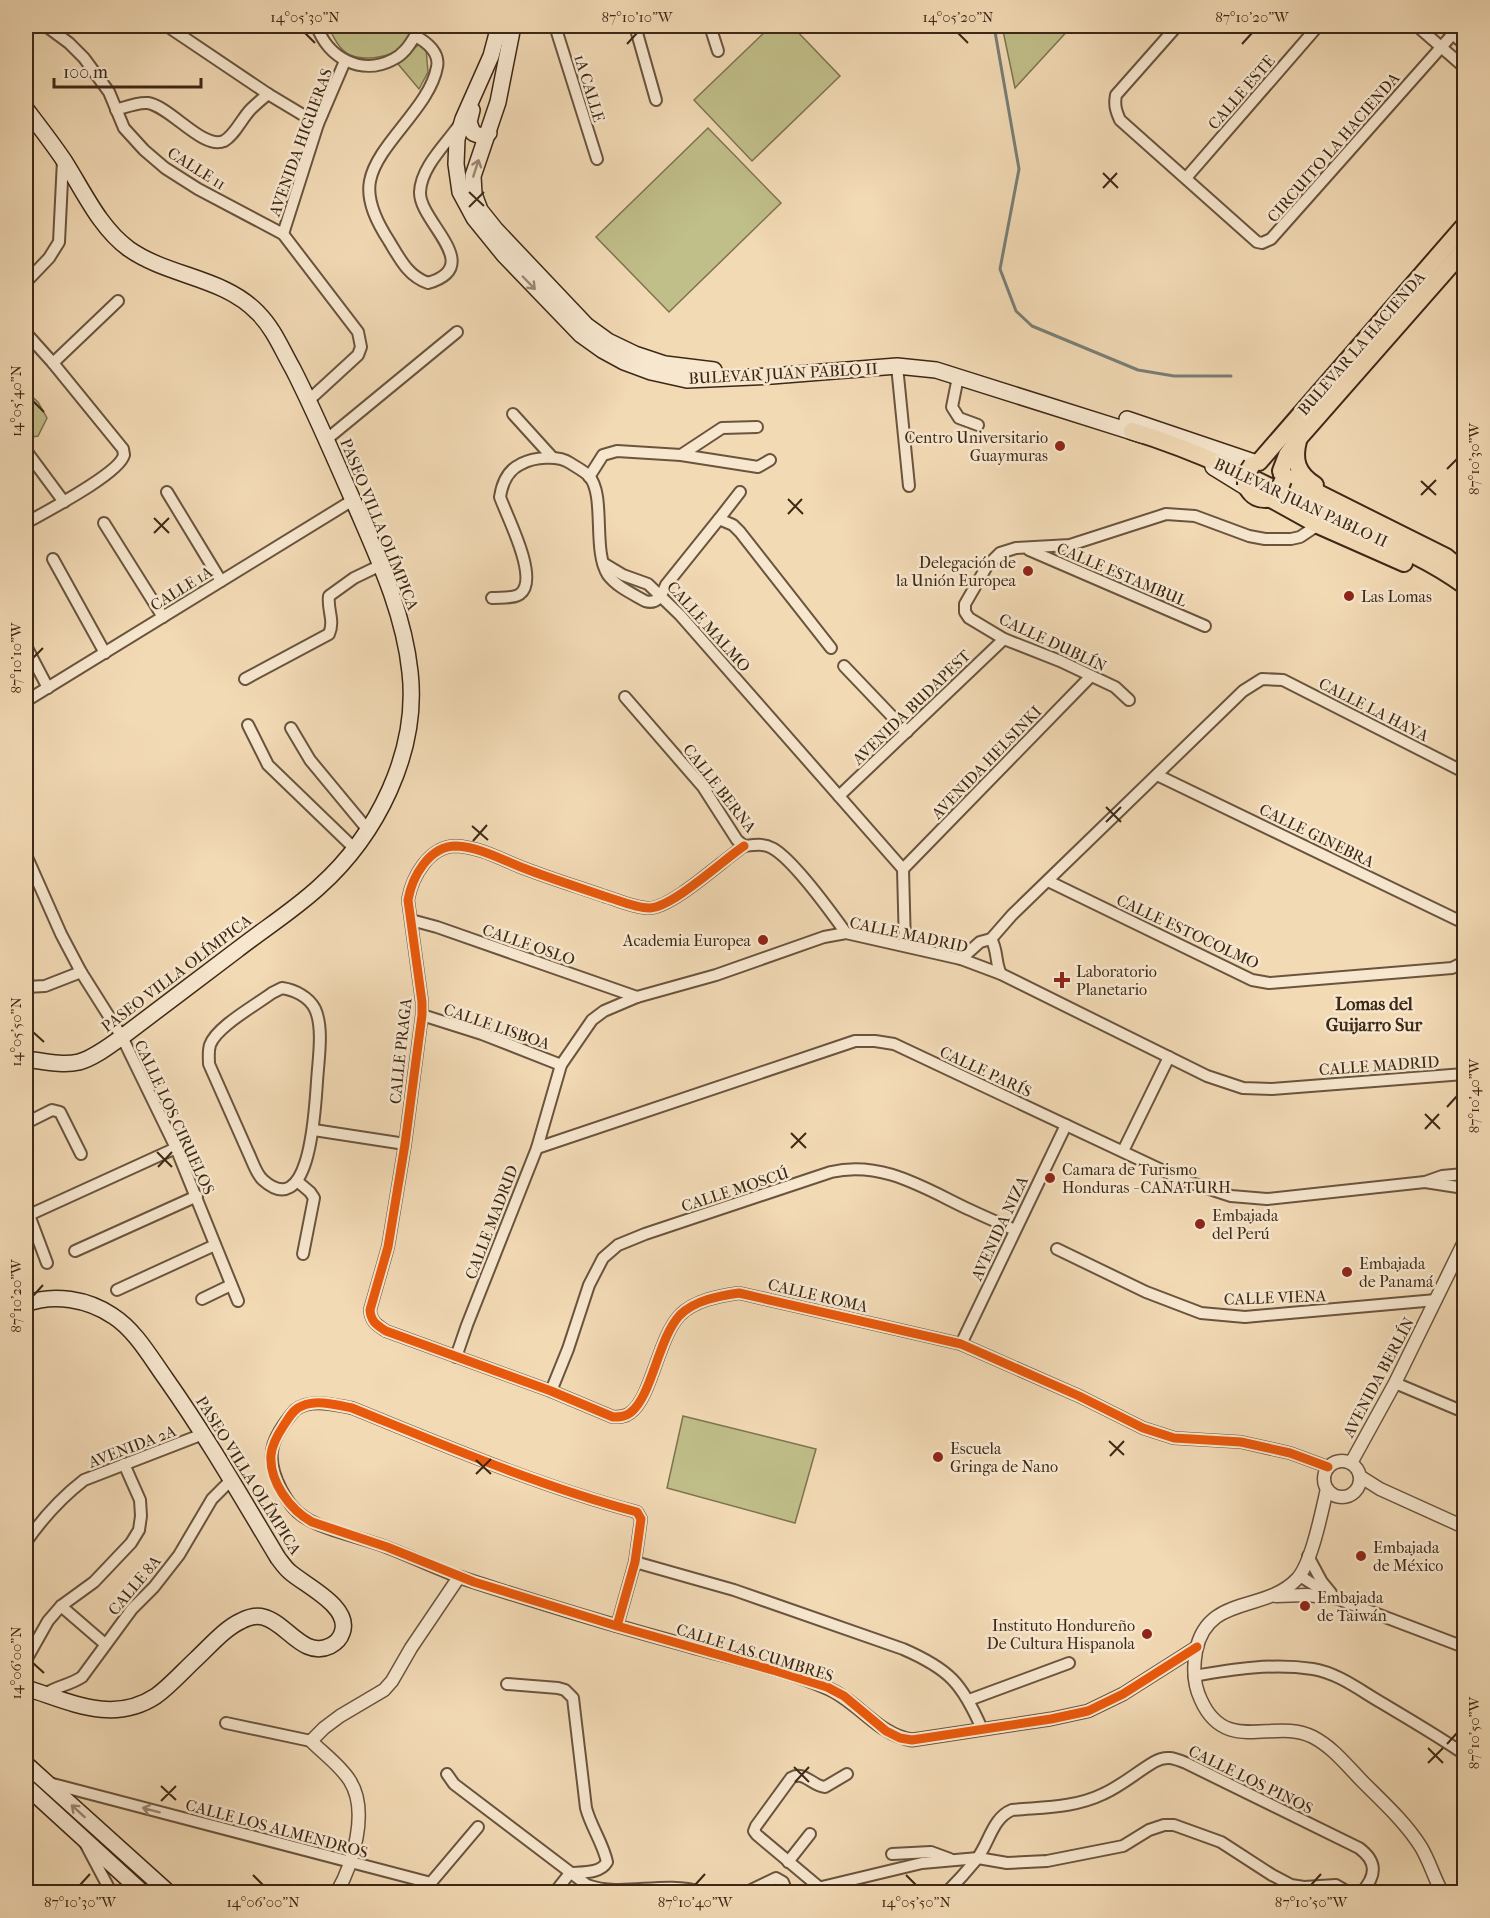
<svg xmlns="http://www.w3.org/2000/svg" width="1490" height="1918" font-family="'IM FELL French Canon',serif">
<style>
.green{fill:#c0be89;stroke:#7e7350;stroke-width:1.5}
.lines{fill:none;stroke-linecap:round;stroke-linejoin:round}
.stream{stroke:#787e77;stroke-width:3}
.minor-casing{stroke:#6a543e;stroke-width:14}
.tertiary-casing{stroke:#6a543e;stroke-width:15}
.secondary-casing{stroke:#3d2816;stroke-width:18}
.primary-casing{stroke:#3d2816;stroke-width:20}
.minor{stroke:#f7e7cf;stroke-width:10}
.tertiary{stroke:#f7e7cf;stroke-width:12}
.secondary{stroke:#f7e7cf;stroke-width:15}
.primary{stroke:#f2dab5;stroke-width:16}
.primary-bridge-casing{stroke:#3d2816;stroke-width:20;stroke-linecap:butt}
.primary-bridge{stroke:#f2dab5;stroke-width:16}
.cycleway-casing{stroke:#f7e7cf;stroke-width:13}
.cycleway{stroke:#e8590c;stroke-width:9}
.oneway{stroke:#9a8872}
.ticks{fill:none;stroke:#3d2816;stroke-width:2}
.poi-dot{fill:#8f2418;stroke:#f7e7cf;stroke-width:2}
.labels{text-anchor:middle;stroke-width:5;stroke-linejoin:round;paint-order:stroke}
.street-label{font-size:16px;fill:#3d2816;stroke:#f7e7cf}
.poi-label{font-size:16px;fill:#3d2816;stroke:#f7e7cf;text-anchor:start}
.neighbourhood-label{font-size:18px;font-weight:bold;fill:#3d2816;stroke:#f7e7cf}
.neatline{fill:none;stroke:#3d2816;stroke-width:2}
.ticks-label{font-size:15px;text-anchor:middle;fill:#3d2816}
</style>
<rect width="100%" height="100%" fill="#f2dab5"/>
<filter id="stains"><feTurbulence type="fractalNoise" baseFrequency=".00333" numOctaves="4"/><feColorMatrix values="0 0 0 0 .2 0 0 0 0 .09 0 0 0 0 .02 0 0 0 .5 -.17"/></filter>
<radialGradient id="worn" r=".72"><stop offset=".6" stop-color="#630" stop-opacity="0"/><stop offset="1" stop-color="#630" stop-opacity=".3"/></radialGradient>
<g class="green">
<path d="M328,26H414C414,53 371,64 350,55C339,50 333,36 328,26Z"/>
<path d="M771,26H792L840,76L752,161L694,100Z"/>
<path d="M1002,26H1072L1015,88Z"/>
<path d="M419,44L426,48L428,72L419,89L398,64Z"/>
<path d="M708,128L781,203L669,312L596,237Z"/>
<path d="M26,391L38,402L47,418L38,436L26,438Z"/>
<path d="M683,1416L816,1449L795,1523L667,1488Z"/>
</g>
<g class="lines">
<path class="stream" d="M994,26L1019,169L1000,269L1016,311L1032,326L1138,370L1174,376H1231"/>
<g class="minor-casing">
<g id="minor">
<path d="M46,26L69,43L84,58L109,92L124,128L144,150L165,168L198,189L283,234L358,332L361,347L358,355L309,400"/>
<path d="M167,26L268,94L318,124"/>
<path d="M317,26C327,57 361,76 392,60C403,55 409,46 415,36C427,42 440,53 437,67C430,107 377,144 370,181C366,202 378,224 389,241C400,259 408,276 428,283C486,266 419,222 420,192C421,168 444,146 457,128"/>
<path d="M555,26L597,159"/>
<path d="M635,26L656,100"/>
<path d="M710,26L718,51"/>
<path d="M1177,26L1116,95C1114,105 1116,111 1120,120L1257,242L1262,243L1271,239L1460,26"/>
<path d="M1417,26L1464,67"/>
<path d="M1444,26L1464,44"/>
<path d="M116,110C126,107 137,102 148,103C171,107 203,150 224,141C235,135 242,118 251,109C256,104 262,99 268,94"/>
<path d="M1186,178L1318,26"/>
<path d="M283,234L318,124L345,61"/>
<path d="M26,282L49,258L59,242L63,160"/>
<path d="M26,333L53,363L123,449L124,455C119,474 45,512 26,523"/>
<path d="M53,363L118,301"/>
<path d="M897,366L909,486"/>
<path d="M958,377L952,407L959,418L978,425"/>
<path d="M513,414L552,457"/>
<path d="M327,439L457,332"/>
<path d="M27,452L64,502"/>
<path d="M681,455L722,428L757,427"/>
<path d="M589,477L603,455L617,451L681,455L758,467L770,460"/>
<path d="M167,492L221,581"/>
<path d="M719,519L740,492"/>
<path d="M104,523L163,617"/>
<path d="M1029,550L1205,626"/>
<path d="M53,559L105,653"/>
<path d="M603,563L623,575L648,584L680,615L903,869L905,946"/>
<path d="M492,598C500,597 513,599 520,594C540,579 507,517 500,497C502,484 508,470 521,464C534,457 558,455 570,463C576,467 584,471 589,476C606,495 592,551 608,575C617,587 633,594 645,601C658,605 662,594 666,585L719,519L733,525L740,532L831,648"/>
<path d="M26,646L48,688"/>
<path d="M844,666L907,732"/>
<path d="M245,679L329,634C335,620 327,610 329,596L354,578L381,565"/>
<path d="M625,697L703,787L737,840L744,846C753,845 763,843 772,848C793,859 831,912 846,933"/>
<path d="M1129,700L1115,687L1060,661L1004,639L969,618L965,612V604L987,566L1000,553L1016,548L1070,545L1166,514L1195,516L1249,536L1265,539H1291L1300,537L1318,525"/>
<path d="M26,701L353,500"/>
<path d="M248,725L268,765L355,849"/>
<path d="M291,728L310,760L368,830"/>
<path d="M1157,775L1464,923"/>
<path d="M839,796L1004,639"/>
<path d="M744,846C723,860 672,908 649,908C635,908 618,900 604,896C578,887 552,879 526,869C504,861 481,847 456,846C429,846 412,877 408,900L422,1002V1015L405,1144L388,1247L370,1310C371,1322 377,1325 386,1331L551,1391L613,1417C619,1417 625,1417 630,1413C652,1397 658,1338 680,1315C695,1300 719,1296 739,1293L961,1344L1079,1396L1143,1428L1174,1438L1241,1442L1290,1453L1328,1467"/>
<path d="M26,855L61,934L81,972L122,1037L176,1148L238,1301"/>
<path d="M903,869L1091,676"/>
<path d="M1048,881L1252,980L1269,983L1452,968L1464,962"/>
<path d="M411,920L437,927L637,997"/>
<path d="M991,939C998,950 995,963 1001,974"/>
<path d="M961,959L980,942L991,939L1012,915L1243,691L1262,679L1283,680L1464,772"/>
<path d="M26,987L45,986L81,972"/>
<path d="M282,988C295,990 309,997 315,1009C324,1028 318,1062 317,1082C315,1106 311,1223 263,1180C256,1174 252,1160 248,1152C235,1123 222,1093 209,1064C209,1058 208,1051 210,1045C216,1027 256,1005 272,993Z"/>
<path d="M422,1015L482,1034L561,1065"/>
<path d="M26,1123L52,1110L60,1112L81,1154"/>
<path d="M314,1130L405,1144"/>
<path d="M537,1148L855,1041H875L894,1044L1185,1181L1231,1196L1267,1199L1425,1182L1442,1176L1464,1174"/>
<path d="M1123,1151L1169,1057"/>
<path d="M297,1181L310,1192L314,1198L303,1254"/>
<path d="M1425,1182L1464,1188"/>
<path d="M26,1207L47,1263"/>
<path d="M29,1215L176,1148"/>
<path d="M1057,1249L1146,1292L1201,1313L1245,1317L1436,1300"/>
<path d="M75,1251L197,1196"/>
<path d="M117,1290L215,1245"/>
<path d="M202,1299L231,1285"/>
<path d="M961,1344L1066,1125"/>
<path d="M456,1357L467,1325L537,1148L561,1065L592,1020L604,1011L637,997L716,975L824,937L846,933L961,959L1001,974L1207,1076L1243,1088L1272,1089L1464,1074"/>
<path d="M1395,1383L1464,1412"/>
<path d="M551,1391L568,1349L589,1285L603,1258L618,1245L645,1234L831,1172C881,1160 924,1188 968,1209C983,1216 999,1223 1015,1230"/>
<path d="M26,1542C42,1519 62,1497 84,1480L203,1434"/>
<path d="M1308,1556L1322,1582L1331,1593"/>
<path d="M635,1562L734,1590L903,1649C949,1669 962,1683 982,1729"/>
<path d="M1300,1576L1335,1598L1464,1647"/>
<path d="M459,1577C434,1568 410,1556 386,1547C363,1538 323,1530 304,1517C293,1510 287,1500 281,1489C264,1456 271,1438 295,1410C311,1398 334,1405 352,1408C446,1446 539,1486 637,1512L641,1519L635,1562L617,1626"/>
<path d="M61,1606L105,1644"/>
<path d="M26,1660L48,1621L61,1606L94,1582L131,1543L139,1530L141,1516L140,1500L124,1464"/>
<path d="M1194,1676C1233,1669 1272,1663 1313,1669C1338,1673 1361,1691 1382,1703C1410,1720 1438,1736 1464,1754"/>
<path d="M507,1684L558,1688L565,1690L573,1698L586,1808C591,1827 603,1843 607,1862C600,1874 582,1872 570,1873L555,1892"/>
<path d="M45,1694C57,1686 70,1685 82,1677L132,1609L154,1587L179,1555L212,1499L231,1480"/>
<path d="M969,1700L1069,1663"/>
<path d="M226,1723L311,1741"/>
<path d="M447,1774L454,1784L587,1885C623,1898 663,1880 701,1892"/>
<path d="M49,1783L431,1883"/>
<path d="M85,1843L111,1892"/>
<path d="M892,1854L931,1852L950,1859"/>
<path d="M788,1862L810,1834"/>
<path d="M819,1887L757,1835L754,1831L756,1826L791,1778C804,1770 812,1786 825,1787L847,1774"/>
<path d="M737,1891L739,1892"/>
<path d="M423,1892L478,1827"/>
<path d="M747,1892L776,1878L783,1882L787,1892"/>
<path d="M801,1892L922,1863L978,1858L1007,1863L1047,1861L1123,1846L1149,1830L1164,1825H1174L1221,1842L1272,1875L1291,1885L1304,1887L1336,1885L1348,1892"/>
<path d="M947,1892C957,1882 967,1871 976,1860C989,1844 992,1818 1012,1810C1043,1807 1074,1808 1103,1794C1121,1786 1137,1772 1154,1762C1166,1755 1174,1758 1186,1763L1359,1848C1378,1862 1376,1876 1362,1892"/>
</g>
</g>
<g class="tertiary-casing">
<g id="tertiary">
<circle cx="1342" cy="1479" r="18"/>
<path d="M1351,1463L1395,1383L1464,1242"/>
<path d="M1361,1477L1380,1489L1464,1527"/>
<path d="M1327,1489C1322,1510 1312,1563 1297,1579C1265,1613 1207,1594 1196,1651C1193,1668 1193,1684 1201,1700C1226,1756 1275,1717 1313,1737C1334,1748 1348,1767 1364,1783C1384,1803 1406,1823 1421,1847C1430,1862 1434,1878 1442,1892"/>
<path d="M1276,1596L1307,1595L1335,1598"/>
<path d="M337,1892C353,1864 369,1811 350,1781C341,1766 324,1754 311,1741L324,1728L340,1716L384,1690L392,1681L411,1648L459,1577C533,1601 607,1624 682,1644C730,1658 781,1668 827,1688C858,1701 878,1735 912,1740L1051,1719L1088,1711L1123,1694L1197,1647"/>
</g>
</g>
<g class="secondary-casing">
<g id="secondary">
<path d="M499,26L491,56L463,119L457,139L456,164L460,192L474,218L504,255L581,335L602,350L624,362L651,372L687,380L772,376L897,366L936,370L1142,435"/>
<path d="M513,26L498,102L473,176L474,194L480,210L496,230L586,325L608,341L635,354L665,364L714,370"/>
<path d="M26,109C39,126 53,144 65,162C84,192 100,228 129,249C169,277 224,277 258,313C274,329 282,350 293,369C316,414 335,460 356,507C379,560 404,614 410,672C419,752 377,835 319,887C294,910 264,929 237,950C199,979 160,1008 122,1037C109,1046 94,1058 79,1062C62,1066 43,1061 26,1059"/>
<path d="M472,110L469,122L473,133L481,136L489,133"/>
<path d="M1127,419L1257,463"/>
<path d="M1213,467L1247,488"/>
<path d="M26,1304C53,1293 88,1299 113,1316C135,1330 151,1358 166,1379C207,1437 242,1498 278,1558C282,1563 285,1568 290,1572C306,1586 352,1607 342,1633C340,1639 336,1643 330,1646C303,1659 286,1622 263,1617C256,1615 247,1618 241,1621C224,1629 210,1646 196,1659C183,1671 170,1686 156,1696C112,1725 69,1701 26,1688"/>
<path d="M26,1764L168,1892"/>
<path d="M26,1786L142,1892"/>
</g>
</g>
<g class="primary-casing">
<g id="primary">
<path d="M1132,431C1204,453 1271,487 1338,520C1381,540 1426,557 1464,585"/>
<path d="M1298,441C1293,460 1297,474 1315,485"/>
<path d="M1259,462L1464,226"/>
<path d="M1281,471L1287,455L1299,438L1464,250"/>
<path d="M1282,475L1446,557L1464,572"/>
<path d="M1246,485C1251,497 1260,501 1273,498"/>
<path d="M1271,499L1318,525L1404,563"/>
</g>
</g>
<use href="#minor" class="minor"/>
<use href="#tertiary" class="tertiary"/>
<use href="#secondary" class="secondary"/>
<use href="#primary" class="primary"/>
<g class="primary-bridge-casing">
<g id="primary-bridge">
<path d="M1246,485V474L1252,465"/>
<path d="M1273,498L1278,493L1283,480"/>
</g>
</g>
<use href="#primary-bridge" class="primary-bridge"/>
<g class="cycleway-casing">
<g id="cycleway">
<path d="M744,846C723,860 672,908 649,908C635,908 618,900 604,896C578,887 552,879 526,869C504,861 481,847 456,846C429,846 412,877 408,900L422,1002V1015L405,1144L388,1247L370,1310C371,1322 377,1325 386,1331L551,1391L613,1417C619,1417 625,1417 630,1413C652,1397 658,1338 680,1315C695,1300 719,1296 739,1293L961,1344L1079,1396L1143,1428L1174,1438L1241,1442L1290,1453L1328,1467"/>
<path d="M617,1626L635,1562L641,1519L637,1512C539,1486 446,1446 352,1408C337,1405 317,1399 302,1406C293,1409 289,1418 284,1425C278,1434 272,1444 271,1455C269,1481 290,1510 312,1522L387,1547L474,1582L617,1626L776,1671L827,1687L844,1696L886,1731L900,1738L912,1740L1051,1719L1088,1711L1123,1694L1197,1647"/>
</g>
</g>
<use href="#cycleway" class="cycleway"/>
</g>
<defs><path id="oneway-shaft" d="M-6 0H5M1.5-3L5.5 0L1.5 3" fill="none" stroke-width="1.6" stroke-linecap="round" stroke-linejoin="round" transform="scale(1.5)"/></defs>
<g class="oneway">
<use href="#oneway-shaft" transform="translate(476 168) rotate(-72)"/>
<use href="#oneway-shaft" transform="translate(529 283) rotate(46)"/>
<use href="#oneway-shaft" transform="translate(151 1810) rotate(-165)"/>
<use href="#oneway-shaft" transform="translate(78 1811) rotate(-138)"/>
</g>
<path class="ticks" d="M305,33L315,43M958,33L968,43M627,44L637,33M1242,44L1252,33M1103,173L1118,188M1103,188L1117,173M469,192L484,206M469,207L484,192M33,401L44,412M1447,469L1457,459M1421,481L1436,495M1421,495L1436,480M788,499L803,514M788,514L802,499M154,518L169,533M154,533L169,518M33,658L43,648M1106,807L1121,822M1106,822L1121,807M472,826L488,840M473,841L487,825M33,1032L44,1042M1447,1107L1457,1096M1425,1114L1440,1129M1425,1129L1439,1114M791,1133L806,1148M791,1148L806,1133M157,1152L172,1167M158,1167L172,1152M33,1296L43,1285M1109,1441L1124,1455M1110,1456L1124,1441M476,1460L491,1474M476,1474L491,1459M33,1663L44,1673M1447,1744L1457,1733M1428,1748L1443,1763M1428,1763L1443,1748M794,1767L809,1782M795,1782L809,1767M161,1786L176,1800M161,1801L176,1786M253,1875L263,1885M906,1875L916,1885M80,1885L90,1874M695,1885L705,1874M1311,1885L1321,1874"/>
<g class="poi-dot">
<circle cx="1060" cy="446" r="6"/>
<circle cx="1028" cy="571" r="6"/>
<circle cx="1349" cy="596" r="6"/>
<circle cx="763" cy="940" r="6"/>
<path d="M1059 971h6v6h6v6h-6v6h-6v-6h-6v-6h6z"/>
<circle cx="1050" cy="1178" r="6"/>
<circle cx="1200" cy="1224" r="6"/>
<circle cx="1347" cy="1272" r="6"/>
<circle cx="938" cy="1457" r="6"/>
<circle cx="1361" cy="1556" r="6"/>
<circle cx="1305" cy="1606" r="6"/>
<circle cx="1147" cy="1634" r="6"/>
</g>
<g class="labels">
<g class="street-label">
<text transform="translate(590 88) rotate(73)" y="6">1A CALLE</text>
<text transform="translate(1241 92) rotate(-49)" y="6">CALLE ESTE</text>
<text transform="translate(300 142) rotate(-70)" y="6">AVENIDA HIGUERAS</text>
<text transform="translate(1333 147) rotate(-49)" y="6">CIRCUITO LA HACIENDA</text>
<text transform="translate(197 168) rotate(32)" y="6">CALLE 11</text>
<text transform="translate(1361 343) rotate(-49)" y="6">BULEVAR LA HACIENDA</text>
<text transform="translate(783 373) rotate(-3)" y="6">BULEVAR JUAN PABLO II</text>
<text transform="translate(1301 502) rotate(25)" y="6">BULEVAR JUAN PABLO II</text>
<text transform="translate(380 524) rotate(68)" y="6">PASEO VILLA OLÍMPICA</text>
<text transform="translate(1122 574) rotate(23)" y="6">CALLE ESTAMBUL</text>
<text transform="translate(181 588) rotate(-32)" y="6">CALLE 1A</text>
<text transform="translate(709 626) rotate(48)" y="6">CALLE MALMO</text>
<text transform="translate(1053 642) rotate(25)" y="6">CALLE DUBLÍN</text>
<text transform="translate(911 707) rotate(-44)" y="6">AVENIDA BUDAPEST</text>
<text transform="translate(1374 709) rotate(27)" y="6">CALLE LA HAYA</text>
<text transform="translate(986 762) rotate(-46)" y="6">AVENIDA HELSINKI</text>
<text transform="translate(720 788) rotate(52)" y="6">CALLE BERNA</text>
<text transform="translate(1317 835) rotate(26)" y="6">CALLE GINEBRA</text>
<text transform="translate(1188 931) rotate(25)" y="6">CALLE ESTOCOLMO</text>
<text transform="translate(909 934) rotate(12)" y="6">CALLE MADRID</text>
<text transform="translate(529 944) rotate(19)" y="6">CALLE OSLO</text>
<text transform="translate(176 973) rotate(-37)" y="6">PASEO VILLA OLÍMPICA</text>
<text transform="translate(497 1026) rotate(19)" y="6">CALLE LISBOA</text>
<text transform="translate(400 1051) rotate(-84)" y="6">CALLE PRAGA</text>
<text transform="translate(1379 1065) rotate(-4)" y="6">CALLE MADRID</text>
<text transform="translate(986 1071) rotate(25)" y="6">CALLE PARÍS</text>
<text transform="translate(175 1117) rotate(65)" y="6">CALLE LOS CIRUELOS</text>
<text transform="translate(735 1189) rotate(-18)" y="6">CALLE MOSCÚ</text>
<text transform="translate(491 1222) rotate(-69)" y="6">CALLE MADRID</text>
<text transform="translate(999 1228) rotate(-65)" y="6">AVENIDA NIZA</text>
<text transform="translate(818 1295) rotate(13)" y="6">CALLE ROMA</text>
<text transform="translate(1275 1297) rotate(-2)" y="6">CALLE VIENA</text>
<text transform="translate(1378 1377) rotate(-62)" y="6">AVENIDA BERLÍN</text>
<text transform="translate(132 1446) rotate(-21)" y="6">AVENIDA 2A</text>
<text transform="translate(249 1475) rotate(58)" y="6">PASEO VILLA OLÍMPICA</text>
<text transform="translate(134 1585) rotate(-50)" y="6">CALLE 8A</text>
<text transform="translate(755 1652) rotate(17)" y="6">CALLE LAS CUMBRES</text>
<text transform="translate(1251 1779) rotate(26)" y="6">CALLE LOS PINOS</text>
<text transform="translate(277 1828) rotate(15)" y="6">CALLE LOS ALMENDROS</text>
</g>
<g class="poi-label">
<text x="1048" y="443" text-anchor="end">Centro Universitario<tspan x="1048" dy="18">Guaymuras</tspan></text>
<text x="1016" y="568" text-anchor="end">Delegación de<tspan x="1016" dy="18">la Unión Europea</tspan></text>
<text x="1361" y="602">Las Lomas</text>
<text x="751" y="946" text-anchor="end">Academia Europea</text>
<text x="1076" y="977">Laboratorio<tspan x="1076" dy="18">Planetario</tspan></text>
<text x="1062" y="1175">Camara de Turismo<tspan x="1062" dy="18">Honduras - CANATURH</tspan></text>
<text x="1212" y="1221">Embajada<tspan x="1212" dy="18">del Perú</tspan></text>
<text x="1359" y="1269">Embajada<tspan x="1359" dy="18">de Panamá</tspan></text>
<text x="950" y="1454">Escuela<tspan x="950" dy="18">Gringa de Nano</tspan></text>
<text x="1373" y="1553">Embajada<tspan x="1373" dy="18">de México</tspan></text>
<text x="1317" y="1603">Embajada<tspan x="1317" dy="18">de Taiwán</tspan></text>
<text x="1135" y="1631" text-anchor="end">Instituto Hondureño<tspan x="1135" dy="18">De Cultura Hispanola</tspan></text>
</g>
<g class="neighbourhood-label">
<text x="1374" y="1010">Lomas del<tspan x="1374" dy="21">Guijarro Sur</tspan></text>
</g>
</g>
<rect width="1490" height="1918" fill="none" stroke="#f2dab5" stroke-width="66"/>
<path d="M54 78v9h147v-9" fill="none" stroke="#3d2816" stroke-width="3"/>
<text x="63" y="78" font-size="18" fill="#3d2816" stroke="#f7e7cf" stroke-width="4.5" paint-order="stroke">100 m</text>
<rect x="33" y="33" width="1424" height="1852" class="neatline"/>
<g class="ticks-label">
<text x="305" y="22">14°05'30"N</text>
<text x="637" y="22">87°10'10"W</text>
<text x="958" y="22">14°05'20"N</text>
<text x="1252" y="22">87°10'20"W</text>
<text transform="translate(16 401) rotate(-90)" y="5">14°05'40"N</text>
<text transform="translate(1474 459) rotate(-90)" y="5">87°10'30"W</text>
<text transform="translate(16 658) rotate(-90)" y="5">87°10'10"W</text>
<text transform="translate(16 1032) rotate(-90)" y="5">14°05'50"N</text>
<text transform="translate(1474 1096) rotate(-90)" y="5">87°10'40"W</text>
<text transform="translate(16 1296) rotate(-90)" y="5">87°10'20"W</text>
<text transform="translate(16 1663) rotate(-90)" y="5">14°06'00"N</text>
<text transform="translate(1474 1733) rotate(-90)" y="5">87°10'50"W</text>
<text x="80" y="1907">87°10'30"W</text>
<text x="263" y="1907">14°06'00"N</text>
<text x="695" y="1907">87°10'40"W</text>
<text x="916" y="1907">14°05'50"N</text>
<text x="1311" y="1907">87°10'50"W</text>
</g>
<rect width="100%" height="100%" filter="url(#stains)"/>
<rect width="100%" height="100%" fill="url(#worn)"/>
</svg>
